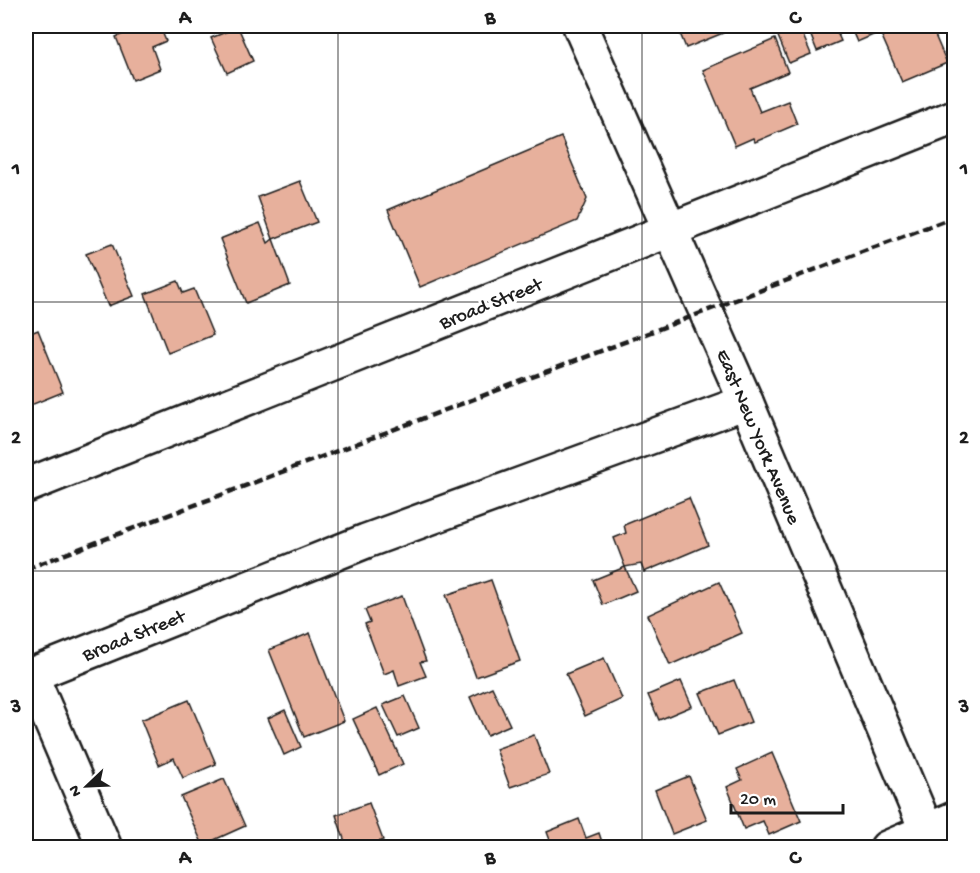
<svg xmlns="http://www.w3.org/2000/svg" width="980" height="873" font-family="'Gochi Hand',sans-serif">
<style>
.building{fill:#e7b09c;stroke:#1c1c1c;stroke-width:1.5}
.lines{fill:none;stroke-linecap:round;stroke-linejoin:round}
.minor-casing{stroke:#1c1c1c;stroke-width:38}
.minor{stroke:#fff;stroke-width:33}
.rail{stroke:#1c1c1c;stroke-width:4.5;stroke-dasharray:9 4.5;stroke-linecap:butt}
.grid{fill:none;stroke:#1c1c1c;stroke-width:1.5;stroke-opacity:0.55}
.labels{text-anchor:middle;stroke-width:6;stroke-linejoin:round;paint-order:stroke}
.street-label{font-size:20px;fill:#1c1c1c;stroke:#fff}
.neatline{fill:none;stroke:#1c1c1c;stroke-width:2}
.grid-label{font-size:20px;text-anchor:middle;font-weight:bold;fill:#1c1c1c}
</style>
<rect width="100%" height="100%" fill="#fff"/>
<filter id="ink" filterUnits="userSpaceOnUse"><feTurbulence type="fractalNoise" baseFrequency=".0167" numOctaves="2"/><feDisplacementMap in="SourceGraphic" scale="12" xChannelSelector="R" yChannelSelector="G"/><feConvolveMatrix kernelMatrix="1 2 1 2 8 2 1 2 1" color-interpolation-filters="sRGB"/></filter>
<g filter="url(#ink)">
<g class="building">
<path d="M128,26H163L160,27L166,41L152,47L160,69L133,80L116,37L131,31Z"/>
<path d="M677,26H721L723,33L686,48Z"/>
<path d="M783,26H799L811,54L789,63L775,29Z"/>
<path d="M807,26H834L841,41L817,51Z"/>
<path d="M850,26H931L947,63L902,82L880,32L857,42Z"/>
<path d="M238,27L253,61L227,73L211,38Z"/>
<path d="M775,39L788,72L750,88L760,112L788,101L797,124L755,142L753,138L735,146L703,70Z"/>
<path d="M561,137L587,199L577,221L420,287L388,210Z"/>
<path d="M300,181L317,222L273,239L258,197Z"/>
<path d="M260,223L268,243L273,239L290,285L246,303L220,239Z"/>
<path d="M112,244L134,296L108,306L86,254Z"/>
<path d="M178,281L183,293L194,289L213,335L168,353L145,294Z"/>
<path d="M38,330L63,392L26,407V335Z"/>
<path d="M689,498L708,545L644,572L641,564L625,567L614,538L626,533L624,525Z"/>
<path d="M625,567L636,591L603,605L593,580Z"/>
<path d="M491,580L520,661L476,677L446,595Z"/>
<path d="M719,582L742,633L670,665L648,615Z"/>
<path d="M402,596L426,661L420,662L426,676L399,686L394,670L384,674L365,624L370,622L365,610Z"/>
<path d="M310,633L344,721L304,737L269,650Z"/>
<path d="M604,658L622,699L585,716L566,674Z"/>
<path d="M734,680L751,722L718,735L700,693Z"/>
<path d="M681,681L692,706L659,720L648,695Z"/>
<path d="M492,687L510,725L487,735L470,697Z"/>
<path d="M405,696L419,728L398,737L383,705Z"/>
<path d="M189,700L216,764L183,778L174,758L159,765L141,720Z"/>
<path d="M377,708L403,764L379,775L353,719Z"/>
<path d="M285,710L301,747L284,755L268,718Z"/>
<path d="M534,735L549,774L510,787L496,749Z"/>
<path d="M772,753L801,821L769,835L763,821L744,829L727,787L742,780L737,769Z"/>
<path d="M689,776L707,820L672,834L655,790Z"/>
<path d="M224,779L245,826L203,845L181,797Z"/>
<path d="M369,803L383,840L363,848H347L336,815Z"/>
<path d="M579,819L586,838L599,833L604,848H553L547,832Z"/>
</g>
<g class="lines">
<g class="minor-casing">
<g id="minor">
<path d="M580,26L746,402L934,848"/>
<path d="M26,486L954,117"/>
<path d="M31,675L105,848"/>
<path d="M26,677L366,541L746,402"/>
<path d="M887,848L954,819"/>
</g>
</g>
<use href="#minor" class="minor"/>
<path class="rail" d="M26,569L954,217"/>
</g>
</g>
<path class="grid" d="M338,26V848M642,26V848M26,302H954M26,571H954"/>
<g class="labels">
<g class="street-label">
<text transform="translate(490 302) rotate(-22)" y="7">Broad Street</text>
<text transform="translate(760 436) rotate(67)" y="7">East New York Avenue</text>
<text transform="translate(133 634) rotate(-22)" y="7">Broad Street</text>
</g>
</g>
<rect width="980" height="873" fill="none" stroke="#fff" stroke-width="66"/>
<g transform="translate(87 786) rotate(247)" stroke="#ffffff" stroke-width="4.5" paint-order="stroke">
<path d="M0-4.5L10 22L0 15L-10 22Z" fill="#1c1c1c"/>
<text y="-9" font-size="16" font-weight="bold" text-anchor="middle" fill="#1c1c1c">N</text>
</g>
<path d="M731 804v9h112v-9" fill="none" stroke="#1c1c1c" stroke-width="3"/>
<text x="740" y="804" font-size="18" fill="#1c1c1c" stroke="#ffffff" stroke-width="4.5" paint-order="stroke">20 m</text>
<rect x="33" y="33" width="914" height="807" class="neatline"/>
<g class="grid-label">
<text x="185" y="23">A</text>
<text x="490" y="23">B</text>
<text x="795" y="23">C</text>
<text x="16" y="174">1</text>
<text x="964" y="174">1</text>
<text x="16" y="443">2</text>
<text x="964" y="443">2</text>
<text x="16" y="712">3</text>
<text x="964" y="712">3</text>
<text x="185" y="863">A</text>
<text x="490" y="863">B</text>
<text x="795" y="863">C</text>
</g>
</svg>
